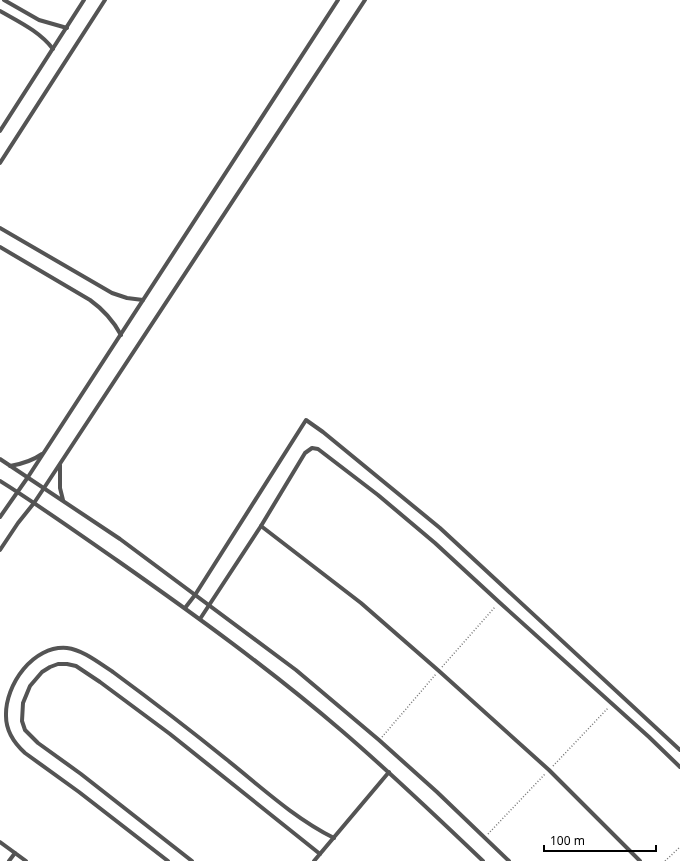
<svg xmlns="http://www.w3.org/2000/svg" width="680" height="861" font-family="'Noto Sans',sans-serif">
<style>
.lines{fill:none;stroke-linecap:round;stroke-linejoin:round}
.path{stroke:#767676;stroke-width:1.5;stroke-dasharray:1 2;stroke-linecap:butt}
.lane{stroke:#545454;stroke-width:4}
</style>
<rect width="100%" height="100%" fill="#fff"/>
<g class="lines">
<g class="path">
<path d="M442,667L495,607"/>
<path d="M382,737L436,674"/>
<path d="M553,766L608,708"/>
<path d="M488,834L545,774"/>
<path d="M665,861L680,847"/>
</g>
<g class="lane">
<path d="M4,0L39,20L67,28"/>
<path d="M0,11C19,22 39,31 53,49"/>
<path d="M0,131L84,0"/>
<path d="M0,163L105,0"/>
<path d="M0,228L112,293L127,298L143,300"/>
<path d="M0,247L90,300C104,310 113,320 121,335"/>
<path d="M0,459L120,539L296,670L379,740L437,792L509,861"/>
<path d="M60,465V488L63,500"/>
<path d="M10,466C22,464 32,461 42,454"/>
<path d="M0,481C40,506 79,534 118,561C195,615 271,670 342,731C391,773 437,817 483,861"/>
<path d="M0,517L28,477L338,0"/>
<path d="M261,526L361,603L439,671L549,770L640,861"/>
<path d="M0,550L18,523L34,503L44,488L365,0"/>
<path d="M185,608L195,595L306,420L323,432L440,528L680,750"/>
<path d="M200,619L261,526L305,453L312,448L318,449L378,495L435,543L499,602L649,737L680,767"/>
<path d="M0,842L26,861"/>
<path d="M9,861L15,853"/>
<path d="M168,861L79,792L25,753C14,743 6,731 6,716C5,685 33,645 67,648C83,650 99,663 113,672C151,700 189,729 226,759C261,787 294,818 334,838"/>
<path d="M192,861L81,774L38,743L25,730L22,721L23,703L30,686L42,672L50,667L58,664H67L76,666L100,682L170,734L320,854"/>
<path d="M314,861L389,772"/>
</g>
</g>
<path d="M544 845v6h112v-6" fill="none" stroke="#000000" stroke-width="2"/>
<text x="550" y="845" font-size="12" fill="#000000" stroke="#ffffff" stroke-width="3" paint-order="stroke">100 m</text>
</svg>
